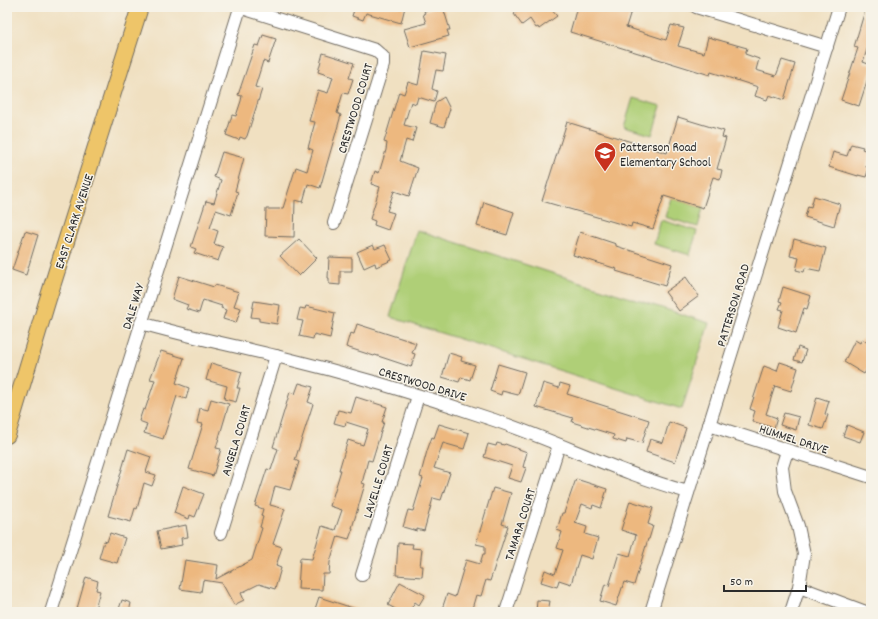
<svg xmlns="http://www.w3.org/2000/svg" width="878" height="619" font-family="Dekko,sans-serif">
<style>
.green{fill:#afcf77;stroke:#6d7d51}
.building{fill:#edb87f}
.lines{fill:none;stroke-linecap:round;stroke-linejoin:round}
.minor-casing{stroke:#706a60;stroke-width:14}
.major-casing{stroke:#706a60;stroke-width:18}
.minor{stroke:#fff;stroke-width:12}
.major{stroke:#eec569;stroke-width:16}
.labels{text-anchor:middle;stroke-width:3;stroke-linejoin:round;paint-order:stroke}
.street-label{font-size:13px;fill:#2b2b2b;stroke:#f7f3e8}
.poi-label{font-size:13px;fill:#2b2b2b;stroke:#f7f3e8;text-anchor:start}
</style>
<rect width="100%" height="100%" fill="#f7f3e8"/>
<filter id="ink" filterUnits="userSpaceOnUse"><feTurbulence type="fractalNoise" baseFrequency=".025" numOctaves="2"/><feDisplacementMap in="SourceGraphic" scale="8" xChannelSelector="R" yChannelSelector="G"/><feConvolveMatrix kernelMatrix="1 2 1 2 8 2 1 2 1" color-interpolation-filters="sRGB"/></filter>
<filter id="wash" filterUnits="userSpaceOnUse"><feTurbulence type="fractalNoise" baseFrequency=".012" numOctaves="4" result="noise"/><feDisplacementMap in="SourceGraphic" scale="16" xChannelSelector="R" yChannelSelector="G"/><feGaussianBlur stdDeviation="0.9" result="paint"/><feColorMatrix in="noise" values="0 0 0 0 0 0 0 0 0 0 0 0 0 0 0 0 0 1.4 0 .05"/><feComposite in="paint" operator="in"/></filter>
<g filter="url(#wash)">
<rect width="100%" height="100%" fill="#f0e0c1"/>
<g class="green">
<path d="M633,98L661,106L652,135L624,127Z"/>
<path d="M671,198L703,208L698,227L665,217Z"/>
<path d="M661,220L697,231L690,255L654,244Z"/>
<path d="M417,230L709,323L682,409L390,317Z"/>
</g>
<g id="blocks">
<g class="building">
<path d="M355,7H405L401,23L366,13L363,20L352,16Z"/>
<path d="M436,7H443L450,30H447L449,36L410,47L404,29L426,23L423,14L425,13L424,11Z"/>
<path d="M522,7H549L557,16L539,29L538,27L536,28L530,19L522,25L514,14Z"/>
<path d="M577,7H619L631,11L626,27L666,40L671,25L684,28L678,46L704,53L708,37L747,48L745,54L759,59L756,70L776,76L782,60L795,64L784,100L769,95L767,100L755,96L758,87L711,72L710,75L570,32Z"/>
<path d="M866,7H871V37L863,62L871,65V69L859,106L841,100L858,48L854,47Z"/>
<path d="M263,35L276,39L268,63L263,61L255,87L262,89L247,136L245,139L240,137L239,140L226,135L232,115L236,116L241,101L242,96L238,95L255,45L259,46Z"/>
<path d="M424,51L446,55L443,71L436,70L432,89L437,91L434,102L418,97L416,104L411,102L404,125L416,128L412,142L406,140L400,161L418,168L409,196L394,191L387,211L394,213L388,230L374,225L375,221L370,219L380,187L371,184L375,171L379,173L386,150L387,143L384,142L399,92L404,94L408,82L418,85Z"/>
<path d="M323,53L354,63L349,78L353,79L348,94L343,93L337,113L341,115L320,188L308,184L303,202L295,200L294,237L265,236L266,209H280L281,208H283L296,167L307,171L313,150L308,148L315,122L309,121L318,90L328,93L333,77L318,72Z"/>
<path d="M444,97L450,109L444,127L430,123L436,102Z"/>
<path d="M678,117L724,131L722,137L726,138L717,169L722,170L720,179L713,177L703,208L664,196L653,229L632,223L631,227L542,201L567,122L667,153Z"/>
<path d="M851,144L863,147L862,149L870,152L866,167L869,168L866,177L858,175V176L829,167L833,152L847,156Z"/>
<path d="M222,152L244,158L235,191L238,192L231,215L216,210L210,228L218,231L214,244L223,247L218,261L194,253L196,249L191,247L206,201L214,203L221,180L214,177Z"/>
<path d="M814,196L840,204L834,226L805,217L808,206L811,207Z"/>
<path d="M484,202L514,212L507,235L477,226Z"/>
<path d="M25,231L38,235L26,275L12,270Z"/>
<path d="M580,232L616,244V246L672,264L665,286L616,271L617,269L573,255Z"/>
<path d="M299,239L317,258L299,276L280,256Z"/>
<path d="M794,239L826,248L820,271L805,268L804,272L796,270L799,258L790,256Z"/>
<path d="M373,245L375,249L385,245L392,260L376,267L375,263L364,268L357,252Z"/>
<path d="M329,257L352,258V271H340V285L329,284V278H328Z"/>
<path d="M179,276L214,287L215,285L239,292L234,306L241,308L236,323L223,319L226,310L221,308L222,306L203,300L199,313L186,309L188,305L172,299Z"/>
<path d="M686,277L699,296L679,311L665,292Z"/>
<path d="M783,287L811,296L807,309L804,308L796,333L778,327L783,310L779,309L782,302L779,301Z"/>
<path d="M254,301L280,305L277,324L259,321V318L251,317Z"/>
<path d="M306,306L335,313L330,338L314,334L313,339L299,336L303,321L297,320L300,308L305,309Z"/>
<path d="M357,324L416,343L412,353L415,354L411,367L375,355L374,356L346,347L350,333L354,334Z"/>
<path d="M862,339L871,345V363L864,374L844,362L855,340L860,343Z"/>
<path d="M798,347L806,350L802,362L794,360Z"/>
<path d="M161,351L184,358L176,383L189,388L186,399L177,396L163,439L144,433L147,424L139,421L143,409L145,410L155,380L150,379Z"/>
<path d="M449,353L462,357L461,361L475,365L470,380L461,377L459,382L442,377Z"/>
<path d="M780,362L798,368L791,391L775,386L766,414L777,418L774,428L752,421L755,411L750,409L764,366L777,371Z"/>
<path d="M211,363L242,372L237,388H240L236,402L224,399L227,386L206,380Z"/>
<path d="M498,364L525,372L518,395L502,391L501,395L490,391Z"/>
<path d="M299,383L313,387L308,402L313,404L295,460L299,462L290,490L275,486L270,505L285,509L273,544L282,547L276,566L281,568L275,589L259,584L241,593L244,600L234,605L222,583L203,580L201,592L180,589L185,560L218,565L216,579L252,560L262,528L260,527L263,517L261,516L263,509L255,506L267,469L271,470L278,449L273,447L290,392L295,394Z"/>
<path d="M543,383L559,388L560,383L570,386L567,394L649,420L642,443L627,439L626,443L613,439L614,435L572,422L573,418L536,407Z"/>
<path d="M356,397L387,407L382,422H384L372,461L368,460L362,483L365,484L352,528H353L349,539L338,536L330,562L329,574H323L322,590L298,589L300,558L312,559L322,526L335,530L342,510L330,506L341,470H339L348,440L363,445L368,429L346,422L345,426L334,423L338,410L351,413Z"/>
<path d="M817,397L829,401L825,414L828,415L823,429L809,425Z"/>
<path d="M211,399L229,404L216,448L221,449L213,476L189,469L203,424L197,423L200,408L208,410Z"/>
<path d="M784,413L799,417L796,430L780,425Z"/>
<path d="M669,422L686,428L675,462L646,452L650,439L663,443Z"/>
<path d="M439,424L469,433L464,449L443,443L434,468L450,473L441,500L433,498L424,531L417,529V531L403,527L408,510L413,511L423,478L420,477L427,451L432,437L434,438Z"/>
<path d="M847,425L864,432L860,442L843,436Z"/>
<path d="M497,443L504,445L505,444L527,452L523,467L526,468L521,482L508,478L512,466L484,457L488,444L496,446Z"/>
<path d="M128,449L151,457L146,472L156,475L152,486L144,483L137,509L135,508L131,522L108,516Z"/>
<path d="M576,479L607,489L601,508L593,505L592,508L582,504L575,523L587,527L585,534L598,538L592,559L580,555L571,584L559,580L557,587L541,582L545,570L555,574L563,550L557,548L562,532L557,530L562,513H564Z"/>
<path d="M183,486L204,494L195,517L190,515L189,519L174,513Z"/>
<path d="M493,488L511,493L502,524L508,526L490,581L486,580L481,596L476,595L471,612H441L447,594L455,597L466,560L480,564L483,554H485V546L476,544Z"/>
<path d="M630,501L653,508L648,524L653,526L649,539H648L634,585L624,582L616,606L600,601L605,584L609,586L619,553L630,556L636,535L621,530Z"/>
<path d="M186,525L188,537L181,538L182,545L161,549L157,531Z"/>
<path d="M110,533L125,538L117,563L99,558L104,541L107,542Z"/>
<path d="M398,543L413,544L412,548L422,549L420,566H423L422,577L396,575Z"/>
<path d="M86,577L98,581L96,590L100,591L94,612H76Z"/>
<path d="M400,582L425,595L419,605L415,602L409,612H401L388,605Z"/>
<path d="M319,597L359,610V612H314Z"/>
<path d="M122,600L131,603L129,612H118Z"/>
<path d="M537,600L550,601L548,612H536Z"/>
</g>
</g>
</g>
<g filter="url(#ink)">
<use href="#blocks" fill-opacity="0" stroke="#706a60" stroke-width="1"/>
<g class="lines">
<g class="minor-casing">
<g id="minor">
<path d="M239,7L375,50L383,57V65L334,223"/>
<path d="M696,7L827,47"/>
<path d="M141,323C186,336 231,345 276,356C347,373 418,394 488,418C555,440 619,473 688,492"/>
<path d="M709,425L871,477"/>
<path d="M787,451L782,467L785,491L798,526L804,554L799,587L791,612"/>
<path d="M221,533L276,356"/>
<path d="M362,575L418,396"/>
<path d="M799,587L866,612"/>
<path d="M51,612L240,8"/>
<path d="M506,612L559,445"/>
<path d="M651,612L839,7"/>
</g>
</g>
<g class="major-casing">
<path id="major" d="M7,435L47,302L140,7"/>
</g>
<use href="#minor" class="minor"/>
<use href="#major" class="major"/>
</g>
</g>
<defs>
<g id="school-pin" transform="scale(1.15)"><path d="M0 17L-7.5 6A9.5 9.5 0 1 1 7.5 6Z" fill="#c8321e" stroke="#f7f3e8"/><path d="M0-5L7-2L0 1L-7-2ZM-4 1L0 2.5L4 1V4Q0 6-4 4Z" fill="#fff"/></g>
</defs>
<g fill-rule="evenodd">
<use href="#school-pin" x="605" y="153"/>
</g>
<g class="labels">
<g class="street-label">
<text transform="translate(354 108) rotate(-73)" y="5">CRESTWOOD COURT</text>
<text transform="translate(73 221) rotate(-72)" y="5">EAST CLARK AVENUE</text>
<text transform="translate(732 305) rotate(-73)" y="5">PATTERSON ROAD</text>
<text transform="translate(132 306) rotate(-73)" y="5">DALE WAY</text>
<text transform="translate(423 383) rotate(17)" y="5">CRESTWOOD DRIVE</text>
<text transform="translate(794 438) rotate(18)" y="5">HUMMEL DRIVE</text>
<text transform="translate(235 440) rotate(-73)" y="5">ANGELA COURT</text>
<text transform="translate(377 481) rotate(-73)" y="5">LAVELLE COURT</text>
<text transform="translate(519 524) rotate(-72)" y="5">TAMARA COURT</text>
</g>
<g class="poi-label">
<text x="620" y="151">Patterson Road<tspan x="620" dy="15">Elementary School</tspan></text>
</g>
</g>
<rect width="878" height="619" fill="none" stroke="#f7f3e8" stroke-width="24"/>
<path d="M724 585v6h82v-6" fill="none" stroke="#2b2b2b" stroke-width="2"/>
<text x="730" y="585" font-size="12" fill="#2b2b2b" stroke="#f7f3e8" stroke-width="3" paint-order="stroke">50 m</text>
</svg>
